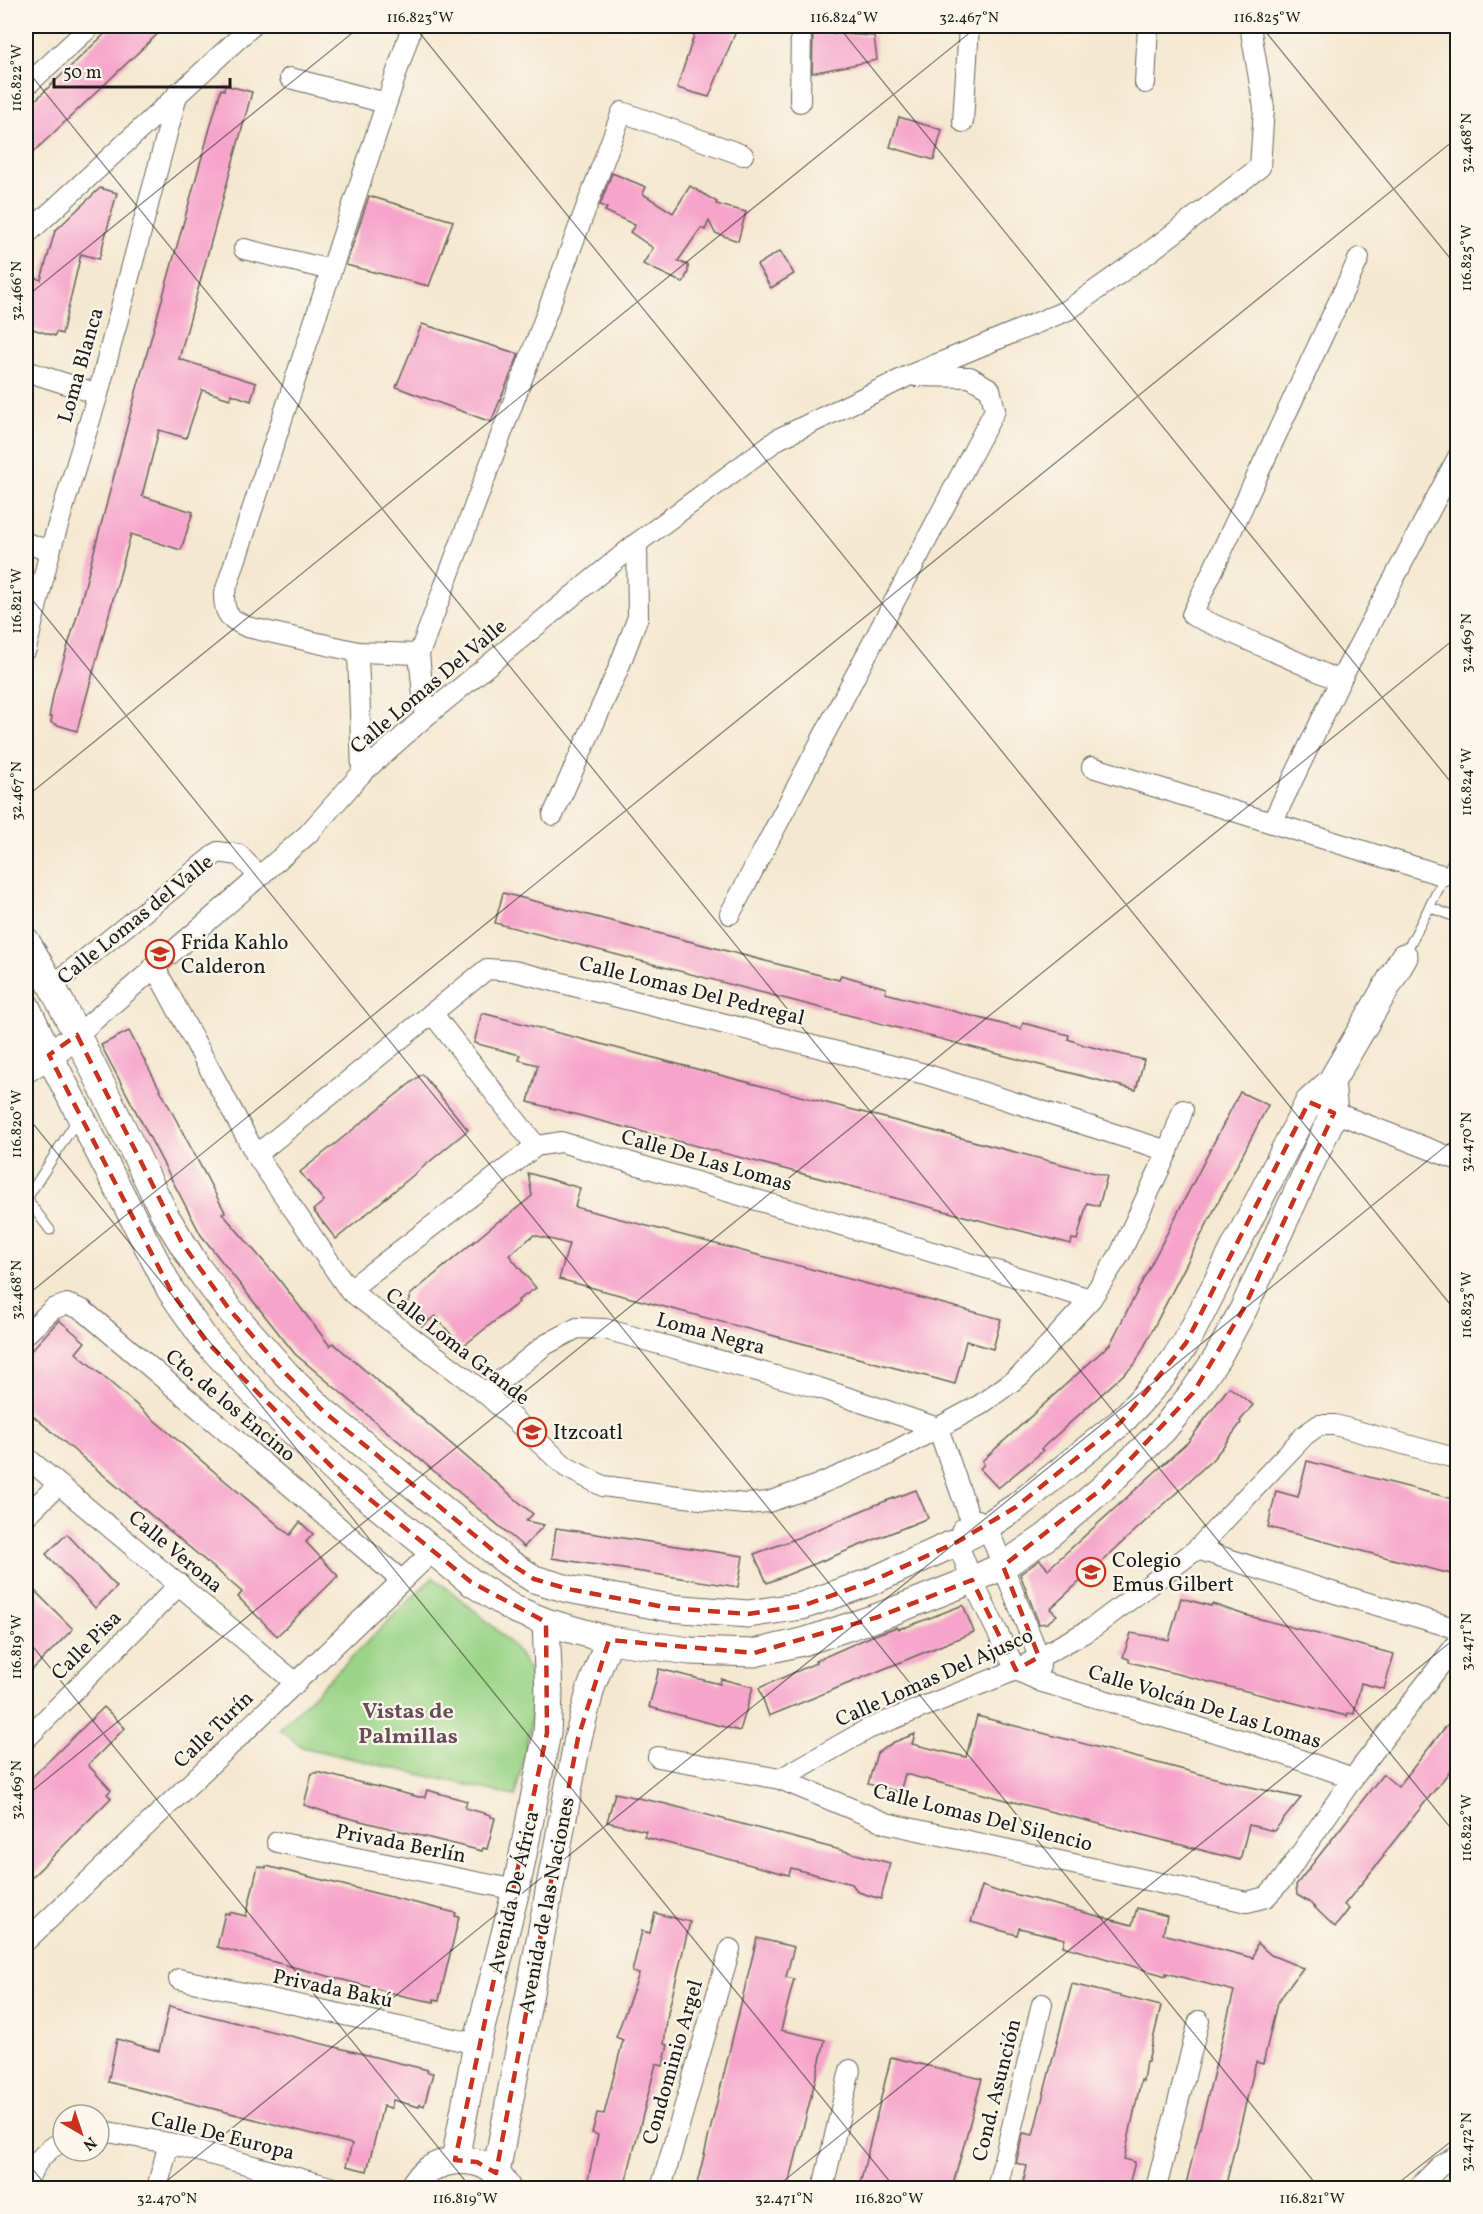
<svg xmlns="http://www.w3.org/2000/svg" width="1483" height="2214" font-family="Vollkorn,serif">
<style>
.green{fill:#9bd487;stroke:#5c7852;stroke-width:1.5}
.building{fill:#f6a5ca}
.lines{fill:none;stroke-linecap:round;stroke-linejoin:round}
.lane-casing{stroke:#68635b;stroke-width:11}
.street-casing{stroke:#68635b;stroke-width:22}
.secondary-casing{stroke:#68635b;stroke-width:29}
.lane{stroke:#fff;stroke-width:9}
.street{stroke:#fff;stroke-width:20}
.secondary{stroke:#fff;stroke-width:27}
.marked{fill:none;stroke:#c8321e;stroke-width:4.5;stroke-dasharray:12 8;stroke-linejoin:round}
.ticks{fill:none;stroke:#1c1c1c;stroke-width:1.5;stroke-opacity:0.45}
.labels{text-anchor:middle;stroke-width:4.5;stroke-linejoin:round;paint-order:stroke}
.street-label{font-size:21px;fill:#1c1c1c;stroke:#fbf7ec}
.poi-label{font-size:21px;fill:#1c1c1c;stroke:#fbf7ec;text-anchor:start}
.neighbourhood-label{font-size:22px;font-weight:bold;fill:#684c59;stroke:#fbf7ec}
.neatline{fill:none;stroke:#1c1c1c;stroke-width:2}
.ticks-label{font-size:15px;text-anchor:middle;fill:#1c1c1c}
</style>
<rect width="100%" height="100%" fill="#fbf7ec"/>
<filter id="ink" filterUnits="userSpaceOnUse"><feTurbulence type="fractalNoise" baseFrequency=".0167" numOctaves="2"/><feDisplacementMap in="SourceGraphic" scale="12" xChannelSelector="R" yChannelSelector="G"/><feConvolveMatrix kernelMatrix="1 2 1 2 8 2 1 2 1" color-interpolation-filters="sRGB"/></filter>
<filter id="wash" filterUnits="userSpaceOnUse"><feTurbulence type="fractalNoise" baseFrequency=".008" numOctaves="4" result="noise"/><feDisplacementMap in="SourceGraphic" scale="24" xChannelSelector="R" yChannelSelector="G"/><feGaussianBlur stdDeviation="1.35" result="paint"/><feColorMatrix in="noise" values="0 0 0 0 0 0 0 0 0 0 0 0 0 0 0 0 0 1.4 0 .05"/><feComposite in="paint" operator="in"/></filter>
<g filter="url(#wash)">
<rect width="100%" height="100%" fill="#f4e8d0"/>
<path class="green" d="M433,1577C459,1599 520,1641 530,1674C539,1706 522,1763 515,1796L302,1747L279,1729Z"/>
<g id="blocks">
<g class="building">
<path d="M113,26H166L26,159V109Z"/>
<path d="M697,26H738L709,97L677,88Z"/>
<path d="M813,32L874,36L877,60L812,73Z"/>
<path d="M225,85L252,92L179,359L256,383L251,401L231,394L230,399L202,390L186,438L159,430L142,496L193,512L181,550L131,534L77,731L51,723L52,717H49L54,691L77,616L136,392L221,89L224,90Z"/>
<path d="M899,117L942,130L934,160L890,147Z"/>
<path d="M612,173L646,187L643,194L673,213L690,186L717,202L716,204L746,212L738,241L715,233L709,221L705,230L701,228L678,261L688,265V272L683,283L643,264L653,248L630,232L635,225L605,211L607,208L600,205Z"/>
<path d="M100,188L117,193L99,259L81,254L62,334L56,332L55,336L26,327V274L41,280L55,231Z"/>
<path d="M369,196L453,221L429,286L346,265Z"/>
<path d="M780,251L794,274L771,288L757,265Z"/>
<path d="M422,324L519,354L491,422L396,387Z"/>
<path d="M503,893L839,980L841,975L886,988L885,993L1021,1029L1023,1023L1069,1035L1068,1039L1084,1045L1144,1060L1136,1090L495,923Z"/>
<path d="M482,1013L1107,1176L1099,1206L1087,1203L1077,1240L1072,1239L1071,1244L528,1102L538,1065L519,1060L520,1055L474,1043Z"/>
<path d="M129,1031L225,1212L222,1213L277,1277L330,1346L333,1343L533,1514L526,1521L544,1525L524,1547L295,1354L201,1235L101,1045Z"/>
<path d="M422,1074L468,1130L336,1239L313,1210L324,1201L300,1172Z"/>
<path d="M1240,1092L1268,1105L1135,1364L1041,1449L1043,1451L998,1488L980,1469L984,1464L982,1461L1110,1344Z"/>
<path d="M528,1173L580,1188L575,1207L1001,1319L993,1349L966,1341L955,1384L937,1379L559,1279L569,1244L534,1235L509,1255L536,1288L518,1300L519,1302L462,1347L435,1316L422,1326L404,1305L410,1300V1295L500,1220L501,1221L532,1196Z"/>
<path d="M59,1320L85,1342L76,1353L217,1474L290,1535L300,1522L313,1534L306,1542L338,1576L277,1636L238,1597L242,1592L220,1573L26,1410V1356Z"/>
<path d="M1229,1387L1253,1405L1240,1421L1241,1423L1222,1448L1212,1460L1050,1609L1057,1615L1047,1623L1039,1624L1020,1574L1040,1560L1048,1569L1188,1442Z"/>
<path d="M1307,1461L1458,1500V1551L1451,1574L1268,1527L1276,1491L1298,1497Z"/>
<path d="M916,1490L928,1518L767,1583L754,1554L790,1541L875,1505Z"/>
<path d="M556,1528L743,1556L738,1587L552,1558Z"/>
<path d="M67,1534L117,1587L95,1608L46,1554Z"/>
<path d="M26,1582L73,1629L26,1676Z"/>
<path d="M1181,1598L1211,1606L1212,1604L1245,1615L1394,1654L1384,1689L1361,1683L1354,1714L1348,1713L1347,1716L1129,1662V1659L1123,1657L1131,1633L1169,1640Z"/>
<path d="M963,1605L974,1632L769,1716L759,1688L816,1663L815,1661L872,1636L897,1627L898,1629L904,1627V1628Z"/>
<path d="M659,1669L720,1684L721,1679L753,1687L740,1731L649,1707Z"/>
<path d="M104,1707L125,1728L88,1765L111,1790L107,1794L111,1798L26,1883V1783Z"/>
<path d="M977,1716L1242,1785L1301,1798L1274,1831L1249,1825L1240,1860L905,1774L900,1792L868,1784L877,1753L894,1742L915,1734L912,1744L966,1757Z"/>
<path d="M1447,1725L1458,1733V1761L1383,1855L1384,1856L1344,1905L1349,1909L1335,1927L1309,1902L1297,1895L1296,1885L1383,1774L1398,1787Z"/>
<path d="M317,1772L419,1797H425L427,1790L467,1801L465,1808L491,1815V1817L495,1818L487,1849L483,1848L482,1851L454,1844L332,1814L304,1805L312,1773H317Z"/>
<path d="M615,1793L666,1804L890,1863L881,1899L858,1892L852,1884L791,1868L789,1875L644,1837L646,1831L607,1822Z"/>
<path d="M258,1866L266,1868V1866L456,1913L455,1916L459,1917L439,2000L434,1999V2002L408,1997L217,1947L225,1913L229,1914V1912L246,1916Z"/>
<path d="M982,1886L1002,1893V1891L1132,1925L1137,1908L1167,1916L1163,1934L1253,1958L1257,1943L1271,1955L1303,1968L1277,2003L1263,2064L1256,2062L1225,2188H1185L1234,1991L1166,1973V1976L1063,1946L1065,1939L1019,1928L1017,1935L971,1922Z"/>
<path d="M655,1913L690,1922L668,2013L664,2044L668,2045L663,2066L656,2064L624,2188H586L598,2135L592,2133L597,2113L604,2114L623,2040L616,2037L639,1974L632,1972L642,1931L650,1933Z"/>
<path d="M757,1938L794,1947L786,1977L794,1979L781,2030L825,2040L819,2065L788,2188H696Z"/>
<path d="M1072,1984L1161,2006L1148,2061H1146L1143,2081L1141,2080L1124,2159L1135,2162L1128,2188H1022L1027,2166L1016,2163L1023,2133L1033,2135Z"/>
<path d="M169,2006L428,2070L427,2072L433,2073L424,2106L420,2104L419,2107L393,2100L391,2108L383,2106L367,2171L346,2166L352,2144L108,2082L117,2039L159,2051Z"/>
<path d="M891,2057L982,2079L952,2188H859Z"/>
</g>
</g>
</g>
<g filter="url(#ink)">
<use href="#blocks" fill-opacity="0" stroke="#68635b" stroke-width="1.5"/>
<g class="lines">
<g class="lane-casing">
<g id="lane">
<path d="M1448,26L1458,32"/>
<path d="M1429,907L1458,918"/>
<path d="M1404,956L1458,851"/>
<path d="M50,1230L29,1202V1195L77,1120"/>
</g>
</g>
<g class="street-casing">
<g id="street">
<path d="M412,26L224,595C224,615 230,619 247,627L358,652L419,654"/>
<path d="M290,78L386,103"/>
<path d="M1145,83L1148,26"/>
<path d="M26,86L91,26"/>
<path d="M800,102L801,26"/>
<path d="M963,122L969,26"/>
<path d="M26,235L252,26"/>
<path d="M244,249L331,270"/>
<path d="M26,371L98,394"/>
<path d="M26,543L50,551"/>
<path d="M26,649L50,551L98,394L178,92"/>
<path d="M358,652L362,773"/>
<path d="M1340,681L1192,615L1359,258"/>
<path d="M425,717L419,654L622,112L743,155"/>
<path d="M1092,767L1272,823"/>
<path d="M553,815L617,672L638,617L637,543"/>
<path d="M1445,876L1272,823L1340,681L1458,457"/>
<path d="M730,914L995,410L990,389L970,377L915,376"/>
<path d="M154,966L256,1155L349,1290L485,1393L566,1467L603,1486L723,1502L746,1504L768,1502L815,1486L884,1457L980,1405L1021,1375L1091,1299L1120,1254L1168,1151L1183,1110"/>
<path d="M52,986L218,852L239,855L260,877"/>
<path d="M432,1013L536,1146"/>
<path d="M77,1035L308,834L362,773L425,717L637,543L778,439L908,376L1068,310L1148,253L1260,167L1264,108L1250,26"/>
<path d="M1323,1108L1458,1160"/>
<path d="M256,1155L487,969L514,971L925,1074L1168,1151"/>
<path d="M349,1290L536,1146L561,1142L1091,1299"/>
<path d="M26,1334L53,1309L67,1304L83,1310L401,1580"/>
<path d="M485,1393L545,1345L577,1328L605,1329L819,1388L938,1428L968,1513"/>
<path d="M26,1457L296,1683"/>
<path d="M26,1516L58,1485"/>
<path d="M978,1520L987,1526L1039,1657L1040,1667"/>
<path d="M962,1529L957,1542L972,1580L1016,1670L1042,1682L1245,1741L1353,1778"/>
<path d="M1197,1549L1338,1594L1458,1629"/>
<path d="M26,1739L180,1584"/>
<path d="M658,1757L780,1779L886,1823L1247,1902L1266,1897L1283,1879L1353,1778L1458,1642"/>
<path d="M780,1779L868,1729L1016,1670L1091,1629L1197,1549L1305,1435L1319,1425H1335L1458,1459"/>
<path d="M277,1842L516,1890"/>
<path d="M26,1941L433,1551"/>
<path d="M179,1979L477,2044"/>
<path d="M99,2133L108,2132L169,2143L334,2188"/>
<path d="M26,2188C31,2166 43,2151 63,2141"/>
<path d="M157,2188L169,2143"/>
<path d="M661,2188L730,1949"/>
<path d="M823,2188L850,2070"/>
<path d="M997,2188L1042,2004"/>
<path d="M1156,2188L1199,2021"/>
<path d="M1418,2188L1440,2166L1458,2156"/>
</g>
</g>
<g class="secondary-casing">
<g id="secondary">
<path d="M26,941L52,986L77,1035L166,1217L197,1267L229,1309L286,1374L323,1411L506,1561L534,1579L568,1589L670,1608L748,1614L802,1606L870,1582L957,1542L987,1526L1016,1507L1121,1422L1162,1377L1186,1343L1309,1102L1331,1082L1404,957"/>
<path d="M26,1006L49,1055L171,1291L206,1341L268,1408L339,1474L433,1551L471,1582L514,1609L546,1622L609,1640L690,1651L754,1653L806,1641L878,1617L972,1580L1003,1566L1046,1537L1103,1488L1163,1430L1193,1393L1217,1358L1244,1308L1334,1113L1331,1082"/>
<path d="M26,1069L62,1046"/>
<path d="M455,2160L477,2044L516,1890L547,1733L549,1696L546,1622"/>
<path d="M496,2173L578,1738L591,1688L609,1640"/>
<path d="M413,2188C427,2159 472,2151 496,2173C500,2177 504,2184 507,2188"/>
</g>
</g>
<use href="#lane" class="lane"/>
<use href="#street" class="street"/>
<use href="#secondary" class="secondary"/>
</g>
</g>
<path class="marked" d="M77,1035L182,1243L229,1309L286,1374L323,1411L506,1561L534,1579L568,1589L670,1608L748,1614L802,1606L870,1582L957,1542L1016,1507L1121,1422L1186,1343L1309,1102L1334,1113L1244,1308L1193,1393L1103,1488L1003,1566L1039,1657L1016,1670L972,1580L878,1617L754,1653L609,1640L578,1738L496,2173L477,2162L455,2160L547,1733L546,1622L471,1582L339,1474L206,1341L171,1291L49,1055Z"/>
<path class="ticks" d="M414,26L1458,1314M838,26L1458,791M1261,26L1458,268M26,69L1458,1837M26,297L361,26M26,592L1319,2188M26,797L978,26M26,1115L895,2188M26,1296L1458,137M26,1638L471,2188M26,1796L1458,636M26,2161L48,2188M158,2188L1458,1136M775,2188L1458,1636M1392,2188L1458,2136"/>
<defs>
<g id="school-ring" transform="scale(1.5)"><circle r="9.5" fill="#fbf7ec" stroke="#c8321e" stroke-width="1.5"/><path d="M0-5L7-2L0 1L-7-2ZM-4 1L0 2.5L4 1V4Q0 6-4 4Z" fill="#c8321e"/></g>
</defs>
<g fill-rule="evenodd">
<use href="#school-ring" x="160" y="954"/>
<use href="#school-ring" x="532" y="1432"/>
<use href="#school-ring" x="1091" y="1572"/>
</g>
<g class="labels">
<g class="street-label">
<text transform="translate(80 365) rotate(-74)" y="7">Loma Blanca</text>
<text transform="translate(428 686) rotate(-40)" y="7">Calle Lomas Del Valle</text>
<text transform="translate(135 919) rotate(-39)" y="7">Calle Lomas del Valle</text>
<text transform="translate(692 990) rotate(14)" y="7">Calle Lomas Del Pedregal</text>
<text transform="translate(707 1160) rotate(16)" y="7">Calle De Las Lomas</text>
<text transform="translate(711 1333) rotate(15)" y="7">Loma Negra</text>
<text transform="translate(458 1346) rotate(38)" y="7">Calle Loma Grande</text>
<text transform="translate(231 1405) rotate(40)" y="7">Cto. de los Encino</text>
<text transform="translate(176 1551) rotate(40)" y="7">Calle Verona</text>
<text transform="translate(86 1645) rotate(-45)" y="7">Calle Pisa</text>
<text transform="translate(934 1677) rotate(-24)" y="7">Calle Lomas Del Ajusco</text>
<text transform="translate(1205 1706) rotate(17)" y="7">Calle Volcán De Las Lomas</text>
<text transform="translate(213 1729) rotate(-44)" y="7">Calle Turín</text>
<text transform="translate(983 1817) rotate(14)" y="7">Calle Lomas Del Silencio</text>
<text transform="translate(401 1843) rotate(11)" y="7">Privada Berlín</text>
<text transform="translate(513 1892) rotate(-77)" y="7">Avenida De África</text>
<text transform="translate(546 1905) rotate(-79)" y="7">Avenida de las Naciones</text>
<text transform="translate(333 1988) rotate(12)" y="7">Privada Bakú</text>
<text transform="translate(672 2062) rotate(-74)" y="7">Condominio Argel</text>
<text transform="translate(996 2090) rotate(-76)" y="7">Cond. Asunción</text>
<text transform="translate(223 2135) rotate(14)" y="7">Calle De Europa</text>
</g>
<g class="poi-label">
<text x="181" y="949">Frida Kahlo<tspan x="181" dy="24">Calderon</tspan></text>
<text x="553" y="1439">Itzcoatl</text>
<text x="1112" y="1567">Colegio<tspan x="1112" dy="24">Emus Gilbert</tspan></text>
</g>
<g class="neighbourhood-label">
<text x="408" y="1718">Vistas de<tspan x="408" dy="25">Palmillas</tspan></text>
</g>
</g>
<rect width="1483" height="2214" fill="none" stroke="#fbf7ec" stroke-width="66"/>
<g transform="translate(81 2133) rotate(141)"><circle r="28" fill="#fbf7ec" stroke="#a29f99" stroke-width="1.5"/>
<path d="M0-4.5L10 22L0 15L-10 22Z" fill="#c8321e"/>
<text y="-9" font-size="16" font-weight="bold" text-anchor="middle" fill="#1c1c1c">N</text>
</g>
<path d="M54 78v9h176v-9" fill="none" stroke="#1c1c1c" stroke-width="3"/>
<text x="63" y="78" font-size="18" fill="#1c1c1c" stroke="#fbf7ec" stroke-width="4.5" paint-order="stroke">50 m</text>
<rect x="33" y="33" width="1417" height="2148" class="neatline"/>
<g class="ticks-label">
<text x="420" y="22">116.823°W</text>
<text x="844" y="22">116.824°W</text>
<text x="969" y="22">32.467°N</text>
<text x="1267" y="22">116.825°W</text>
<text transform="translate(16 78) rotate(-90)" y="5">116.822°W</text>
<text transform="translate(1466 143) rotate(-90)" y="5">32.468°N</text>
<text transform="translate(1466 258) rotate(-90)" y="5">116.825°W</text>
<text transform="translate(16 291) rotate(-90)" y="5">32.466°N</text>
<text transform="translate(16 601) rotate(-90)" y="5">116.821°W</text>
<text transform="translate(1466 643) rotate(-90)" y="5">32.469°N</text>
<text transform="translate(1466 782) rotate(-90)" y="5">116.824°W</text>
<text transform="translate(16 791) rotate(-90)" y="5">32.467°N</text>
<text transform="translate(16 1124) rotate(-90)" y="5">116.820°W</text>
<text transform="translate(1466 1142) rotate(-90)" y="5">32.470°N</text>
<text transform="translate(16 1290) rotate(-90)" y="5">32.468°N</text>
<text transform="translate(1466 1305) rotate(-90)" y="5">116.823°W</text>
<text transform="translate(1466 1642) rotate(-90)" y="5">32.471°N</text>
<text transform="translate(16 1647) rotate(-90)" y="5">116.819°W</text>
<text transform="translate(16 1790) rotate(-90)" y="5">32.469°N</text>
<text transform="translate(1466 1828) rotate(-90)" y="5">116.822°W</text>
<text transform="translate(1466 2142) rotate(-90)" y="5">32.472°N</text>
<text x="167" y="2203">32.470°N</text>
<text x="465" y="2203">116.819°W</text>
<text x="784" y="2203">32.471°N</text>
<text x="889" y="2203">116.820°W</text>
<text x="1312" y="2203">116.821°W</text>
</g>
</svg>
